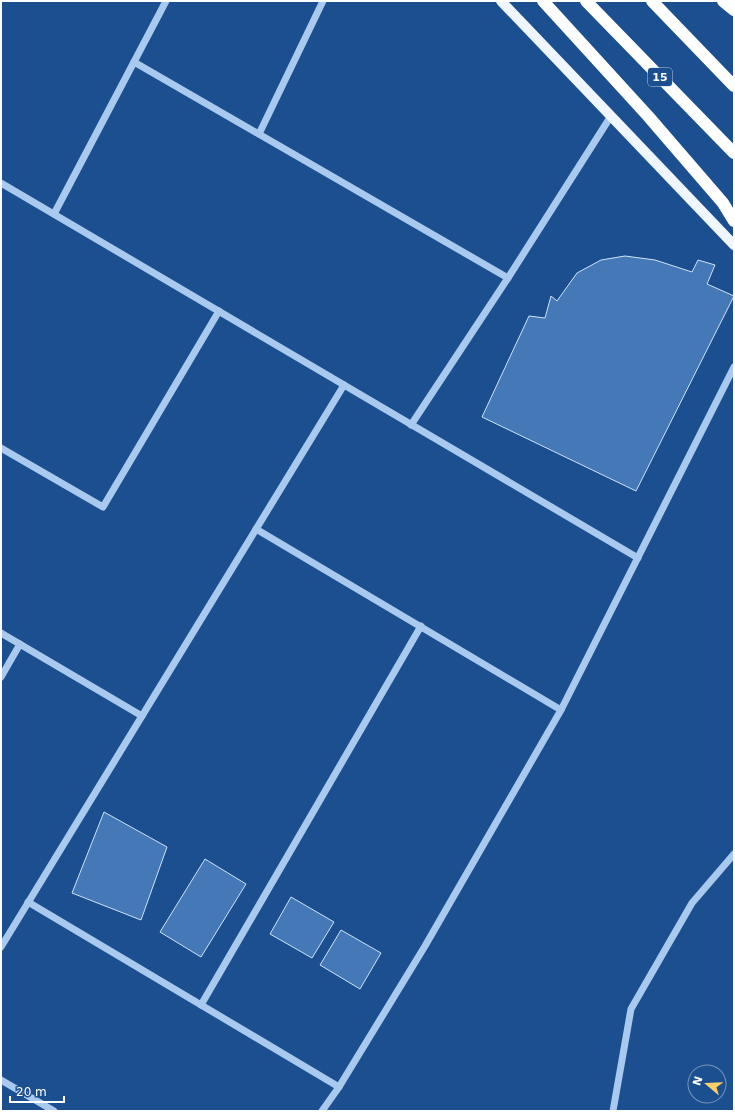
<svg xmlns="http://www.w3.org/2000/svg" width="735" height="1112" font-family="'DejaVu Sans',sans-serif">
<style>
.building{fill:#4478b7;stroke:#cfe3fa}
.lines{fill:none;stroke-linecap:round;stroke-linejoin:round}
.minor{stroke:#a9c9ee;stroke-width:7}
.major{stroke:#f0f6ff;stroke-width:10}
.highway{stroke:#fff;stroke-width:12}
.labels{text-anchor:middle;stroke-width:3.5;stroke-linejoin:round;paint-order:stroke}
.shield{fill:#1b4f8f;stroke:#bbcadd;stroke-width:1}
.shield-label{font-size:11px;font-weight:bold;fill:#fff}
</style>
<rect width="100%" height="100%" fill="#1b4f8f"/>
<g class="building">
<path d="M625,256L655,260L692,272L698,260L715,265L707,284L734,296L636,491L482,417L529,316L545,318L551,296L557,301L577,273L601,260Z"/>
<path d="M104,812L167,847L141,920L72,893Z"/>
<path d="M205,859L246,884L201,957L160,932Z"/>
<path d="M291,897L334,922L312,958L270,934Z"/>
<path d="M341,930L381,953L360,989L320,965Z"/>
</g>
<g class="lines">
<g class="minor">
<path d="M134,62L508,278"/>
<path d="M259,134L323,1"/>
<path d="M1,183L638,558"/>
<path d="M54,214L166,1"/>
<path d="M411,425L508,278L611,116"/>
<path d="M1,448L103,507L219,311"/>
<path d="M256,529L561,710"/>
<path d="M1,633L142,716"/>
<path d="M1,677L20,644"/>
<path d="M28,902L339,1087"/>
<path d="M1,947L344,385"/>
<path d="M201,1005L421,626"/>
<path d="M1,1080L54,1111"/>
<path d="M322,1111L339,1087L425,946L561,710L734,367"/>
<path d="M613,1111L631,1009L692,903L734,854"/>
</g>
<path class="major" d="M501,1L734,245"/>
<g class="highway">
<path d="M543,1L648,116L723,203L734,221"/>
<path d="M586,1L734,153"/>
<path d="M652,1L734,86"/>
<path d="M723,1L734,10"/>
</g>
</g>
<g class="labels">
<rect class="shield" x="648" y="68" width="24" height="18" rx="3"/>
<g class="shield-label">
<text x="660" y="81">15</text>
</g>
</g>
<rect width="735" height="1112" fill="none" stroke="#ffffff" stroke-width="4"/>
<g transform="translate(707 1084) rotate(289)"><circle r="19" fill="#1b4f8f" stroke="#7695bc"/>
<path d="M0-3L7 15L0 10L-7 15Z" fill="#ffd166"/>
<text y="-6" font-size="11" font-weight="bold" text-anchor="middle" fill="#ffffff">N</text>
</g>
<path d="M10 1096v6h54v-6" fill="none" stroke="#ffffff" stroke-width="2"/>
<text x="16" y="1096" font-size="12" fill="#ffffff" stroke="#1b4f8f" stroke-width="3" paint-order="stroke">20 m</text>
</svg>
